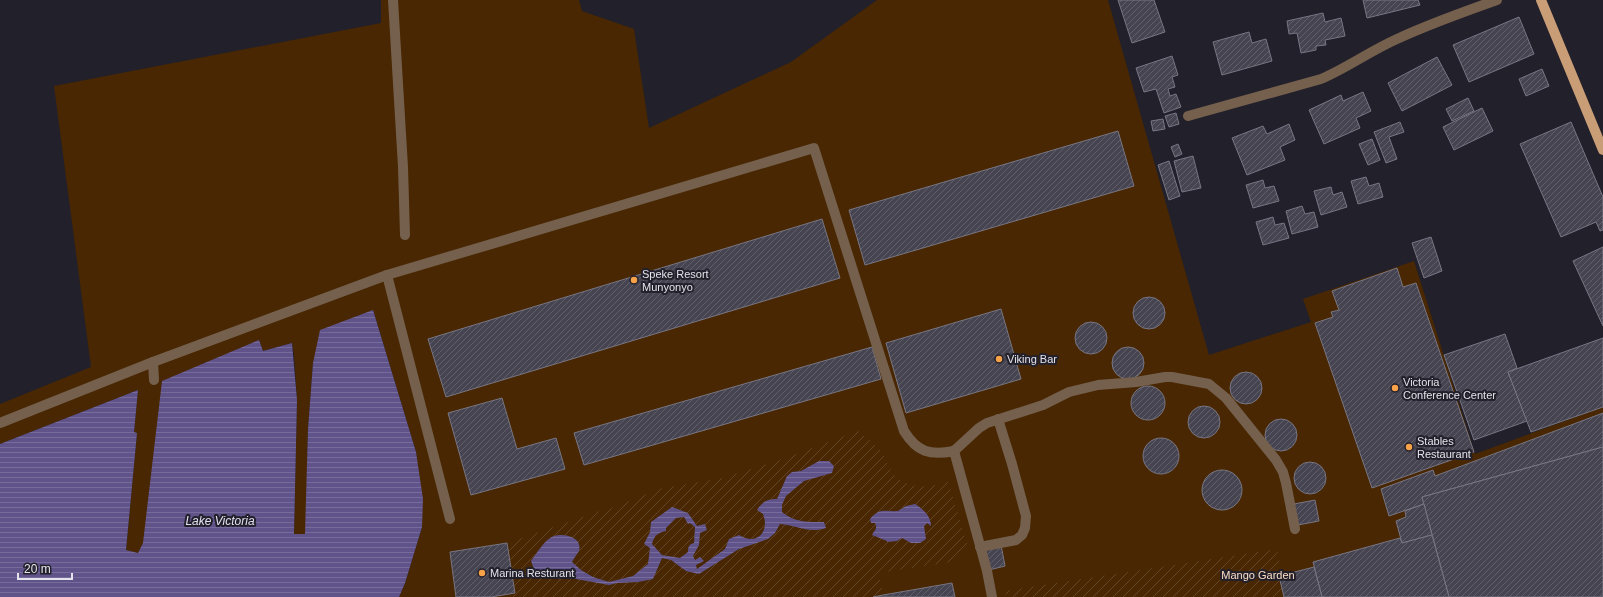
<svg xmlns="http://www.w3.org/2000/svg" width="1603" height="597" font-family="Helvetica,sans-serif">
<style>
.park{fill:#482702}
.garden{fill:url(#garden-furrows)}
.water{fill:url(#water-rules);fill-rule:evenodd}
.building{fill:url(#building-hatch);stroke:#787683}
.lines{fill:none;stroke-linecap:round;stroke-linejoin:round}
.minor{stroke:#75604d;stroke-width:10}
.major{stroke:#c99d76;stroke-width:10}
.poi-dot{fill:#f7a149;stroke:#22202b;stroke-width:1.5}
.labels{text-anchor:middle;stroke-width:4;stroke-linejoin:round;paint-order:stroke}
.poi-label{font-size:11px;fill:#e4e2ea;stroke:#22202b;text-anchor:start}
.park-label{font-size:11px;fill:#fcdec5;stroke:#22202b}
.water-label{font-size:12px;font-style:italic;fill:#e2e0f1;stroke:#22202b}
</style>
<defs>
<pattern id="garden-furrows" width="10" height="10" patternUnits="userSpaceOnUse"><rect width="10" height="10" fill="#482702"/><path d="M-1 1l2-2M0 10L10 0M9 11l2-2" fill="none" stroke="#624627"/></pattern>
<pattern id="water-rules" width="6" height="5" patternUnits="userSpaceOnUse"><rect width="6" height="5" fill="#60538a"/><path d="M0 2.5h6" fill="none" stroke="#776b9b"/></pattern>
<pattern id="building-hatch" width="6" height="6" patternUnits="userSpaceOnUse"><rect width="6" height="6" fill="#464450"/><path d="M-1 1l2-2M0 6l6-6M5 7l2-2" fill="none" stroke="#615f69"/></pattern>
</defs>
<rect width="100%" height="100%" fill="#22202b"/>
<path class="park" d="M381,0H579L582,11L634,29L649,128L791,62L877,0H1108L1209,355L1311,322L1303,299L1414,261L1475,454L1603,407V597H399L405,583L422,527L416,452L373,310L313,363L308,429L306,534L294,535L297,400L294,355L292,343L263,351L259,340L138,553L126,551L137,433L134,432L138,390L0,444V404L91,367L54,86L381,23Z"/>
<g class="garden">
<path d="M858,431C865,437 873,442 879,449C886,456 889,470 895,476C910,490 930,488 948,481L967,544C966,554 959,558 951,562L879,573L883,595L873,597H512L515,593L507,543L600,511L607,510L659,489L722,478L777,461Z"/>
<path d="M1277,549L1287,597H1006L1005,591Z"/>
</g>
<g class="water">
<path d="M373,310L416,452L423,499L422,527L405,583L399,597H0V444L138,390L134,432L137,433L126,550L138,553L143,543L162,381L259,340L263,351L292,343L297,400L294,534H305L308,429L313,363L320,330Z"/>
<path d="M819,461H829L834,466L832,473L804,481L786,496L782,505V512C795,523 809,522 824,522L826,528C809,534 796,525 780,524L775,533L768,539L739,549L699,574L686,571L671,560L662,558L653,579L638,582L617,583L609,585L565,577L557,579L544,573L535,572L531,561C537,553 545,539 554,536C564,533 583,537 579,551C577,554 574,558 572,562L581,570L593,577L609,582L633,576L648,564L650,548L644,544L650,532L651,522L672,507L688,513L697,526L705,524L707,530L700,533L699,545L693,556L695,560L700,557L704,561L696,565L697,569L725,549L729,539L739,535C757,546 770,532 763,514L757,510C762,502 767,499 777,499L787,476L792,472L801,471ZM684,517L688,524L690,523L695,527L694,543C689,544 688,547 688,552L680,558L662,555L652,544C654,536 657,533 666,531V528L676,518Z"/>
<path d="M915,504C923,509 931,516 931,526L927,523L924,526L926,539L920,543H911L902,538L897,541L887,542V541L872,535C874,530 878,530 875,523H871L870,519C880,507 885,512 898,511L906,506Z"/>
</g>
<g class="building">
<path d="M1118,0H1154L1165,32L1132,43Z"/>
<path d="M1363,0H1418L1420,5L1367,18Z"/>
<path d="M1323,13L1325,22L1341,18L1345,36L1325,40L1326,45L1316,46V50L1301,53L1297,33L1289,34L1287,21Z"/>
<path d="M1519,17L1534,54L1469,82L1453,45Z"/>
<path d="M1249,32L1252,43L1266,39L1272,61L1222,75L1213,42Z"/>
<path d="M1172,56L1178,75L1172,77L1175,87L1168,89L1170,96L1176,94L1181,107L1164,113L1156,89L1144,92L1136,68Z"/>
<path d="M1437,57L1452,85L1402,111L1388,83Z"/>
<path d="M1542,69L1549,86L1526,96L1519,79Z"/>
<path d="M1363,92L1371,111L1356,118L1360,128L1324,144L1309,110L1341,95L1343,101Z"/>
<path d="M1468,98L1474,111L1452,121L1446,109Z"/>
<path d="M1482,108L1493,131L1454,150L1443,127Z"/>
<path d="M1176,113L1179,124L1169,127L1165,116Z"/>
<path d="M1163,119L1165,129L1153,131L1151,121Z"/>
<path d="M1400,122L1404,132L1389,137L1397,159L1386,163L1374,132Z"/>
<path d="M1571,122L1603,197V230L1600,231L1596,222L1561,237L1520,144Z"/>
<path d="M1289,124L1295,140L1280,147L1285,160L1247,175L1232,138L1263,126L1267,134Z"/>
<path d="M1118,131L1134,186L865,265L849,210Z"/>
<path d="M1372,139L1380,160L1368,165L1359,144Z"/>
<path d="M1178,144L1182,154L1175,157L1171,147Z"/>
<path d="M1193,156L1201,188L1182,192L1174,161Z"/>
<path d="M1169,161L1180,196L1169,200L1158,165Z"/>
<path d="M1366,177L1369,186L1379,183L1383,197L1358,204L1351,181Z"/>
<path d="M1263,180L1265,188L1274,186L1279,201L1253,208L1246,185Z"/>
<path d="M1331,187L1333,195L1342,192L1347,207L1321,215L1314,191Z"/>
<path d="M1302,206L1305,214L1314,212L1318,227L1292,234L1286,211Z"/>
<path d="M1273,217L1275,225L1284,223L1289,238L1263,245L1256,222Z"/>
<path d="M822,219L840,278L446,397L428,339Z"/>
<path d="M1431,237L1442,271L1424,278L1412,243Z"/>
<path d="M1603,247V326L1573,261Z"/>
<path d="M1397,268L1403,287L1416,283L1474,452L1372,488L1315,323L1333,317L1331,312L1339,310L1332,291Z"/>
<circle cx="1149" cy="313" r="16"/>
<path d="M1001,309L1021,379L906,413L886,343Z"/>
<circle cx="1091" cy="338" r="16"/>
<path d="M1505,334L1517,368L1508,372L1527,421L1474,440L1444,355Z"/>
<path d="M1603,338V407L1531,432L1508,372Z"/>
<path d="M872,347L881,379L584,465L574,433Z"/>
<circle cx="1128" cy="363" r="16"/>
<circle cx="1246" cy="388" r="16"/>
<circle cx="1148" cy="403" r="17"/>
<path d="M502,398L517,449L556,438L565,469L471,495L448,413Z"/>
<circle cx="1204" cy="422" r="16"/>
<path d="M1603,413V447L1422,497L1424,504L1389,516L1381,489L1433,470L1435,476Z"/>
<circle cx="1281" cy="435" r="16"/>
<circle cx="1161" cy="456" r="18"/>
<path d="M1603,447V597H1449L1422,497Z"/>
<circle cx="1310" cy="478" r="16"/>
<circle cx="1222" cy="490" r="20"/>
<path d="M1315,500L1319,521L1298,525L1294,504Z"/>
<path d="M1424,504L1432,535L1402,543L1396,521L1406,517L1405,511Z"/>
<path d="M1432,535L1449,597H1322L1313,562L1400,538L1402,543Z"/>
<path d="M507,543L515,593L491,597H456L450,552Z"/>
<path d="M1001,545L1005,566L989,570L985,548Z"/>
<path d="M1314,567L1322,597H1284L1279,576Z"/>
<path d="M952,583L955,597H873L883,595Z"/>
</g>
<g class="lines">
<g class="minor">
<path d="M393,0L403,167L405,235"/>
<path d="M1188,116L1321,79C1347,68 1370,51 1397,39C1429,24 1463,12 1497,0"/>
<path d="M387,275L450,519"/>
<path d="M153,362L154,380"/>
<path d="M0,423L153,362L387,275L814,148L904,431C917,452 930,456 954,451L987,571L992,597"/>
<path d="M954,451L979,428L987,423L1043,405L1069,392L1098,385L1136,382L1165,377H1172L1209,384L1226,398L1276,460L1283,472L1286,483L1295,529"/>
<path d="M980,547L1016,540L1022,535L1025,528L1026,516L1012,464L998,419"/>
</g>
<path class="major" d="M1541,0L1603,150"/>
</g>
<g class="poi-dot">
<circle cx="634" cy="280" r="4"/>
<circle cx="999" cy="359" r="4"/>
<circle cx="1395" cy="388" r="4"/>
<circle cx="1409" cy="447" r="4"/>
<circle cx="482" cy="573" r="4"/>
</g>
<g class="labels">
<g class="poi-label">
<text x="642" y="278">Speke Resort<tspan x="642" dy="13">Munyonyo</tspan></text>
<text x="1007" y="363">Viking Bar</text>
<text x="1403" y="386">Victoria<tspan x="1403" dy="13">Conference Center</tspan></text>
<text x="1417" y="445">Stables<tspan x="1417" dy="13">Restaurant</tspan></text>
<text x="490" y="577">Marina Resturant</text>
</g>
<g class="park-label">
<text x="1258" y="579">Mango Garden</text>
</g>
<g class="water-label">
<text x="220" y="525">Lake Victoria</text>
</g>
</g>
<path d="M18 573v6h54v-6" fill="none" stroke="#e4e2ea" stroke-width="2"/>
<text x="24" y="573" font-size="12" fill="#e4e2ea" stroke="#22202b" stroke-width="3" paint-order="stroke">20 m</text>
</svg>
